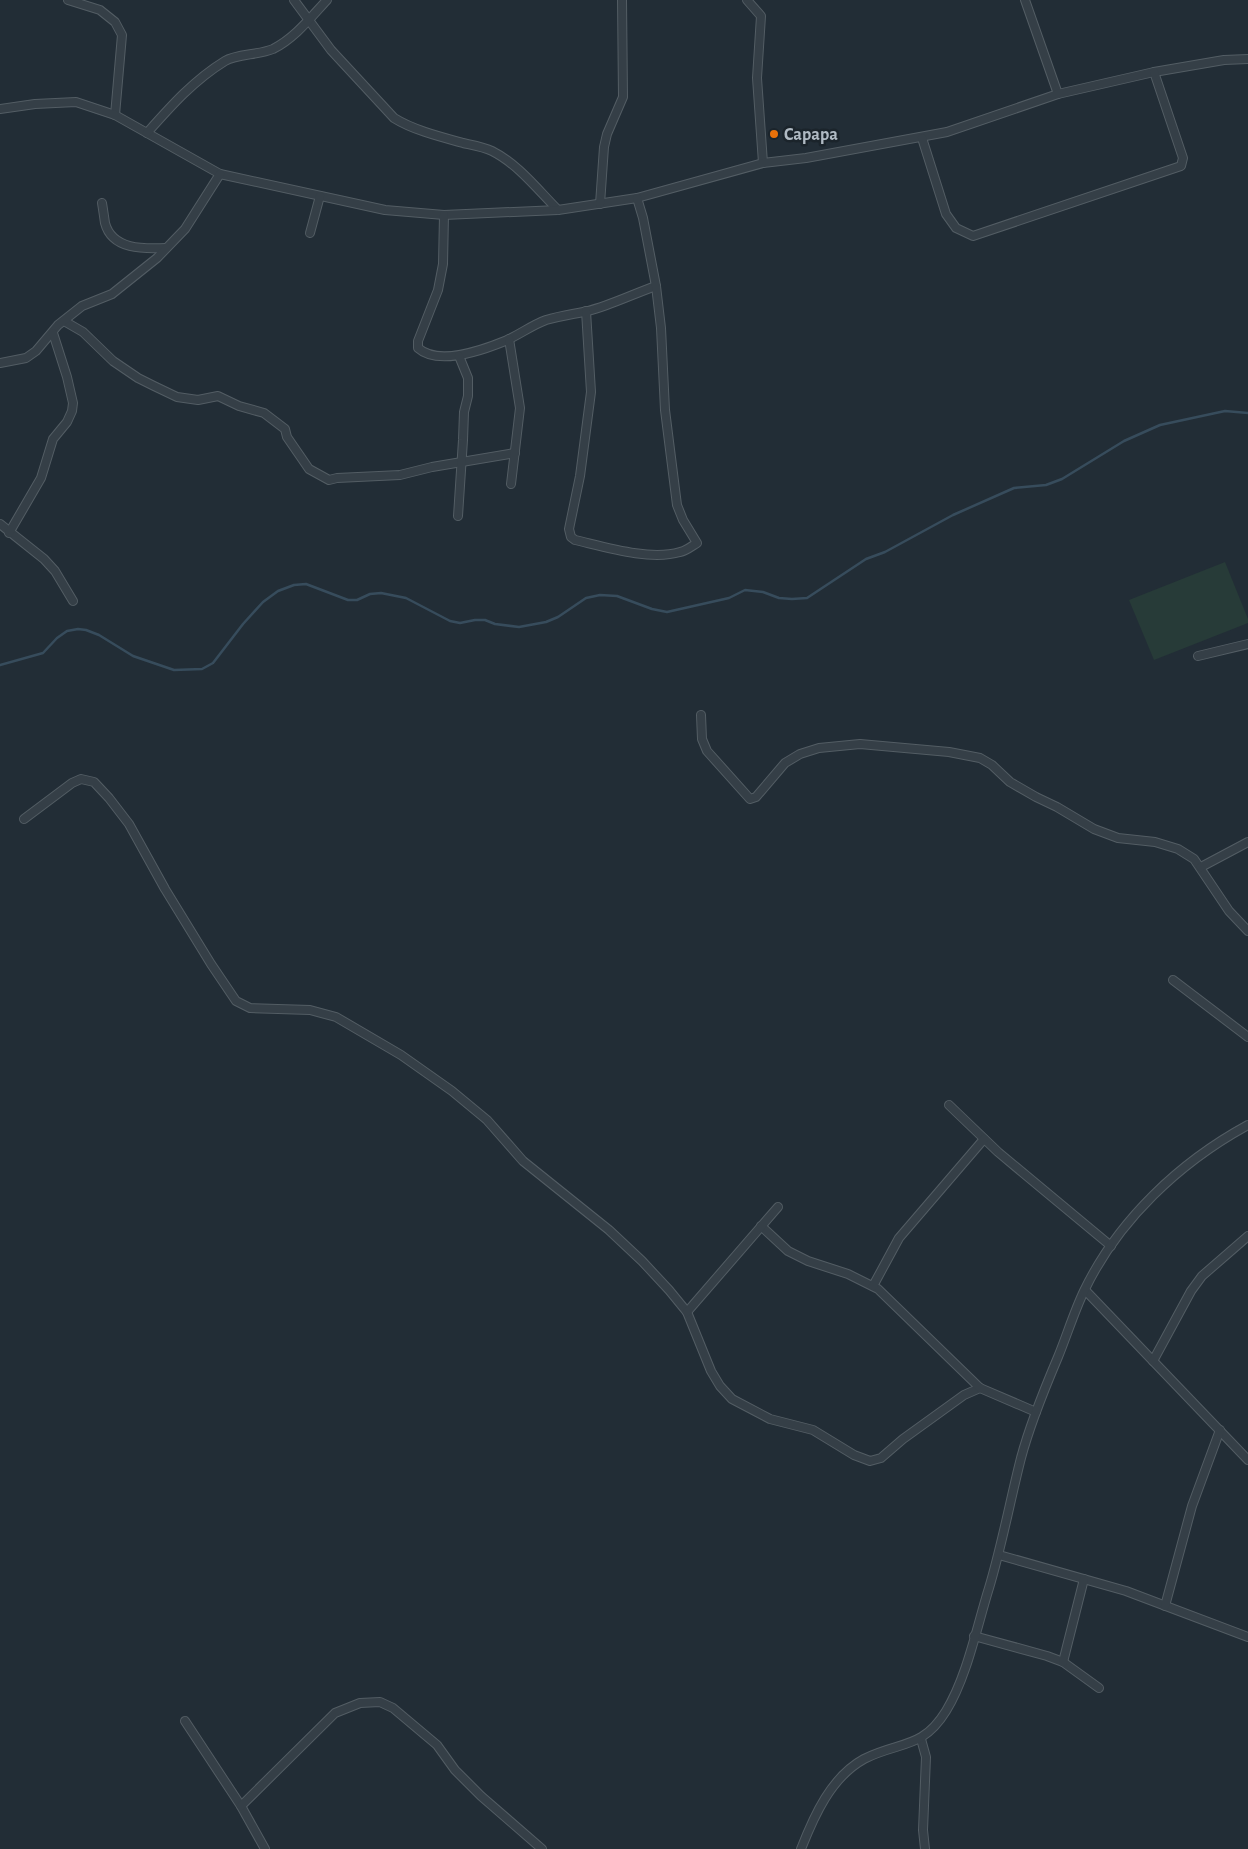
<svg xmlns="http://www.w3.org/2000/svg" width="1248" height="1849" font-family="'Alegreya Sans',sans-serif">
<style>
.green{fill:#273b38}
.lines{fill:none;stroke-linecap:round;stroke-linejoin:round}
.stream{stroke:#374c5c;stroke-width:2.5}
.street-casing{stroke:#535d64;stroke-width:10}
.street{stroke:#353f47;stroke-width:8}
.food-dot{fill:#e8710a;stroke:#1b242b;stroke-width:2}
.labels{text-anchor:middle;stroke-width:5;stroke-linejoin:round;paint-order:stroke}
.poi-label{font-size:18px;font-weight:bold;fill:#b0bac3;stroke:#1b242b;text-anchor:start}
</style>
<rect width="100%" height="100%" fill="#222d36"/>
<path class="green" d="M1225,562L1248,619V623L1154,660L1129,600Z"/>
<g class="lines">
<path class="stream" d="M0,665L43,653L57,638L67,631L78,629L86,630L99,635L133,656L174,670L202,669L213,663L243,624L263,602L278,591L294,585L306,584L348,600H357L370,594L381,593L406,598L450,621L460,623L475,620H485L495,624L519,627L546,622L558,617L586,598L600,595L617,596L652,609L667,612L729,598L745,590L763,592L779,598L792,599L807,598L866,559L885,552L953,515L1014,488L1046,485L1062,479L1124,441L1160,425L1225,411L1248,413"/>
<g class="street-casing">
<g id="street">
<path d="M68,0L100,10L115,22L122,35L115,115"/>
<path d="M294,0L331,50L394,118C413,130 441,137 463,143C472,145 484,147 492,151C518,164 538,190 558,210"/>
<path d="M747,0L761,16L757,78L763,163"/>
<path d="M1025,0L1058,94"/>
<path d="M0,109L35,104L76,102L115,115L220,174L385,210L444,215L558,210L637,198L763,163L806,158L947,132L1058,94L1154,72L1224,60L1248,59"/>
<path d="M147,133C171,106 194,80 225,61C236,54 259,55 273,49C295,38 311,17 327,0"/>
<path d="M922,138L946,214L956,228L973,236L1181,166L1183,158L1154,72"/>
<path d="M102,203C103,209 104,216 105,223C112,250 144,249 166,248"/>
<path d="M600,204L604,147L607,134L623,97L622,0"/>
<path d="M444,215L443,264L438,290L418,341V348C438,366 483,350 505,341C519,335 532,325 546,320C560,316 574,314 588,311C611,305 633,294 656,286"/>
<path d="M310,233L320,196"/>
<path d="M586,311L591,392L580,476L569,529L571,537L575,540C605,547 650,561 680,552C686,551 692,546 697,543L683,520L677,505L665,410L661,328L656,286L643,218L637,198"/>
<path d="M64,321L83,332L113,361L138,378L154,386L177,397L198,400L218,396L239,406L264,413L285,429L287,437L309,469L329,480L337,478L400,475L432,467L515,453"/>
<path d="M509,339L520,408L511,484"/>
<path d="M0,363L26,358L36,351L58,325L82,306L112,294L157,258L185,229L220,174"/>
<path d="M458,516L463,440L464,412L468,396V378L459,356"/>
<path d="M0,524L44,559L55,571L73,601"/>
<path d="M9,533L41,478L53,439L67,422L72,411L73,403L67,377L53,333"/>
<path d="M1198,656L1248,644"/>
<path d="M701,715L702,739L707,751L750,799L756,797L785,763L800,754L819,748L860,744L949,752L980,758L992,765L1010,782L1036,797L1057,807L1094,829L1118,838L1155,842L1178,849L1194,859L1229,911L1248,931"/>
<path d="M24,819L72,783L81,779L94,782L109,798L129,824L165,889L211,964L236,1001L250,1008L310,1010L336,1017L401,1055L452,1091L487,1120L523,1161L609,1230L642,1261L669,1290L687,1312L711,1371L720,1386L732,1399L770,1419L813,1430L854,1455L870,1461L881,1458L903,1439L964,1395L980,1388"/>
<path d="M1201,867L1248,842"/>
<path d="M1173,980L1248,1037"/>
<path d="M949,1105L998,1152L1111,1246"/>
<path d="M761,1226L788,1251L808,1261L848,1274L878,1289L980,1388L1036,1412"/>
<path d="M873,1286L899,1238L984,1139"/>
<path d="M1085,1290L1248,1460"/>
<path d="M687,1312L778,1207"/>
<path d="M1153,1361L1191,1291L1202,1276L1248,1236"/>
<path d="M999,1555L1126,1591L1248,1637"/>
<path d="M1165,1606L1192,1506L1220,1430"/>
<path d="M974,1636L1047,1656L1063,1662L1099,1688"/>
<path d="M1063,1662L1084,1579"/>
<path d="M185,1721L241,1806L265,1849"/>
<path d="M921,1739L926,1757L923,1830L925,1849"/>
<path d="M241,1806L335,1713L360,1703L380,1702L393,1708L437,1745L455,1770L481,1796L542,1849"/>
<path d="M801,1849C814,1816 831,1777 864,1759C899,1741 922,1750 946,1711C967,1677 977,1626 989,1588C1002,1545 1010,1501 1021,1458C1030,1424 1044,1390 1058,1357C1067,1335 1074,1312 1084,1291C1118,1220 1180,1162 1248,1125"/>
</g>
</g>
<use href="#street" class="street"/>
</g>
<circle class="food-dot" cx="774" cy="134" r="5"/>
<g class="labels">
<g class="poi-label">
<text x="784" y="140">Capapa</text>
</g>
</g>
</svg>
